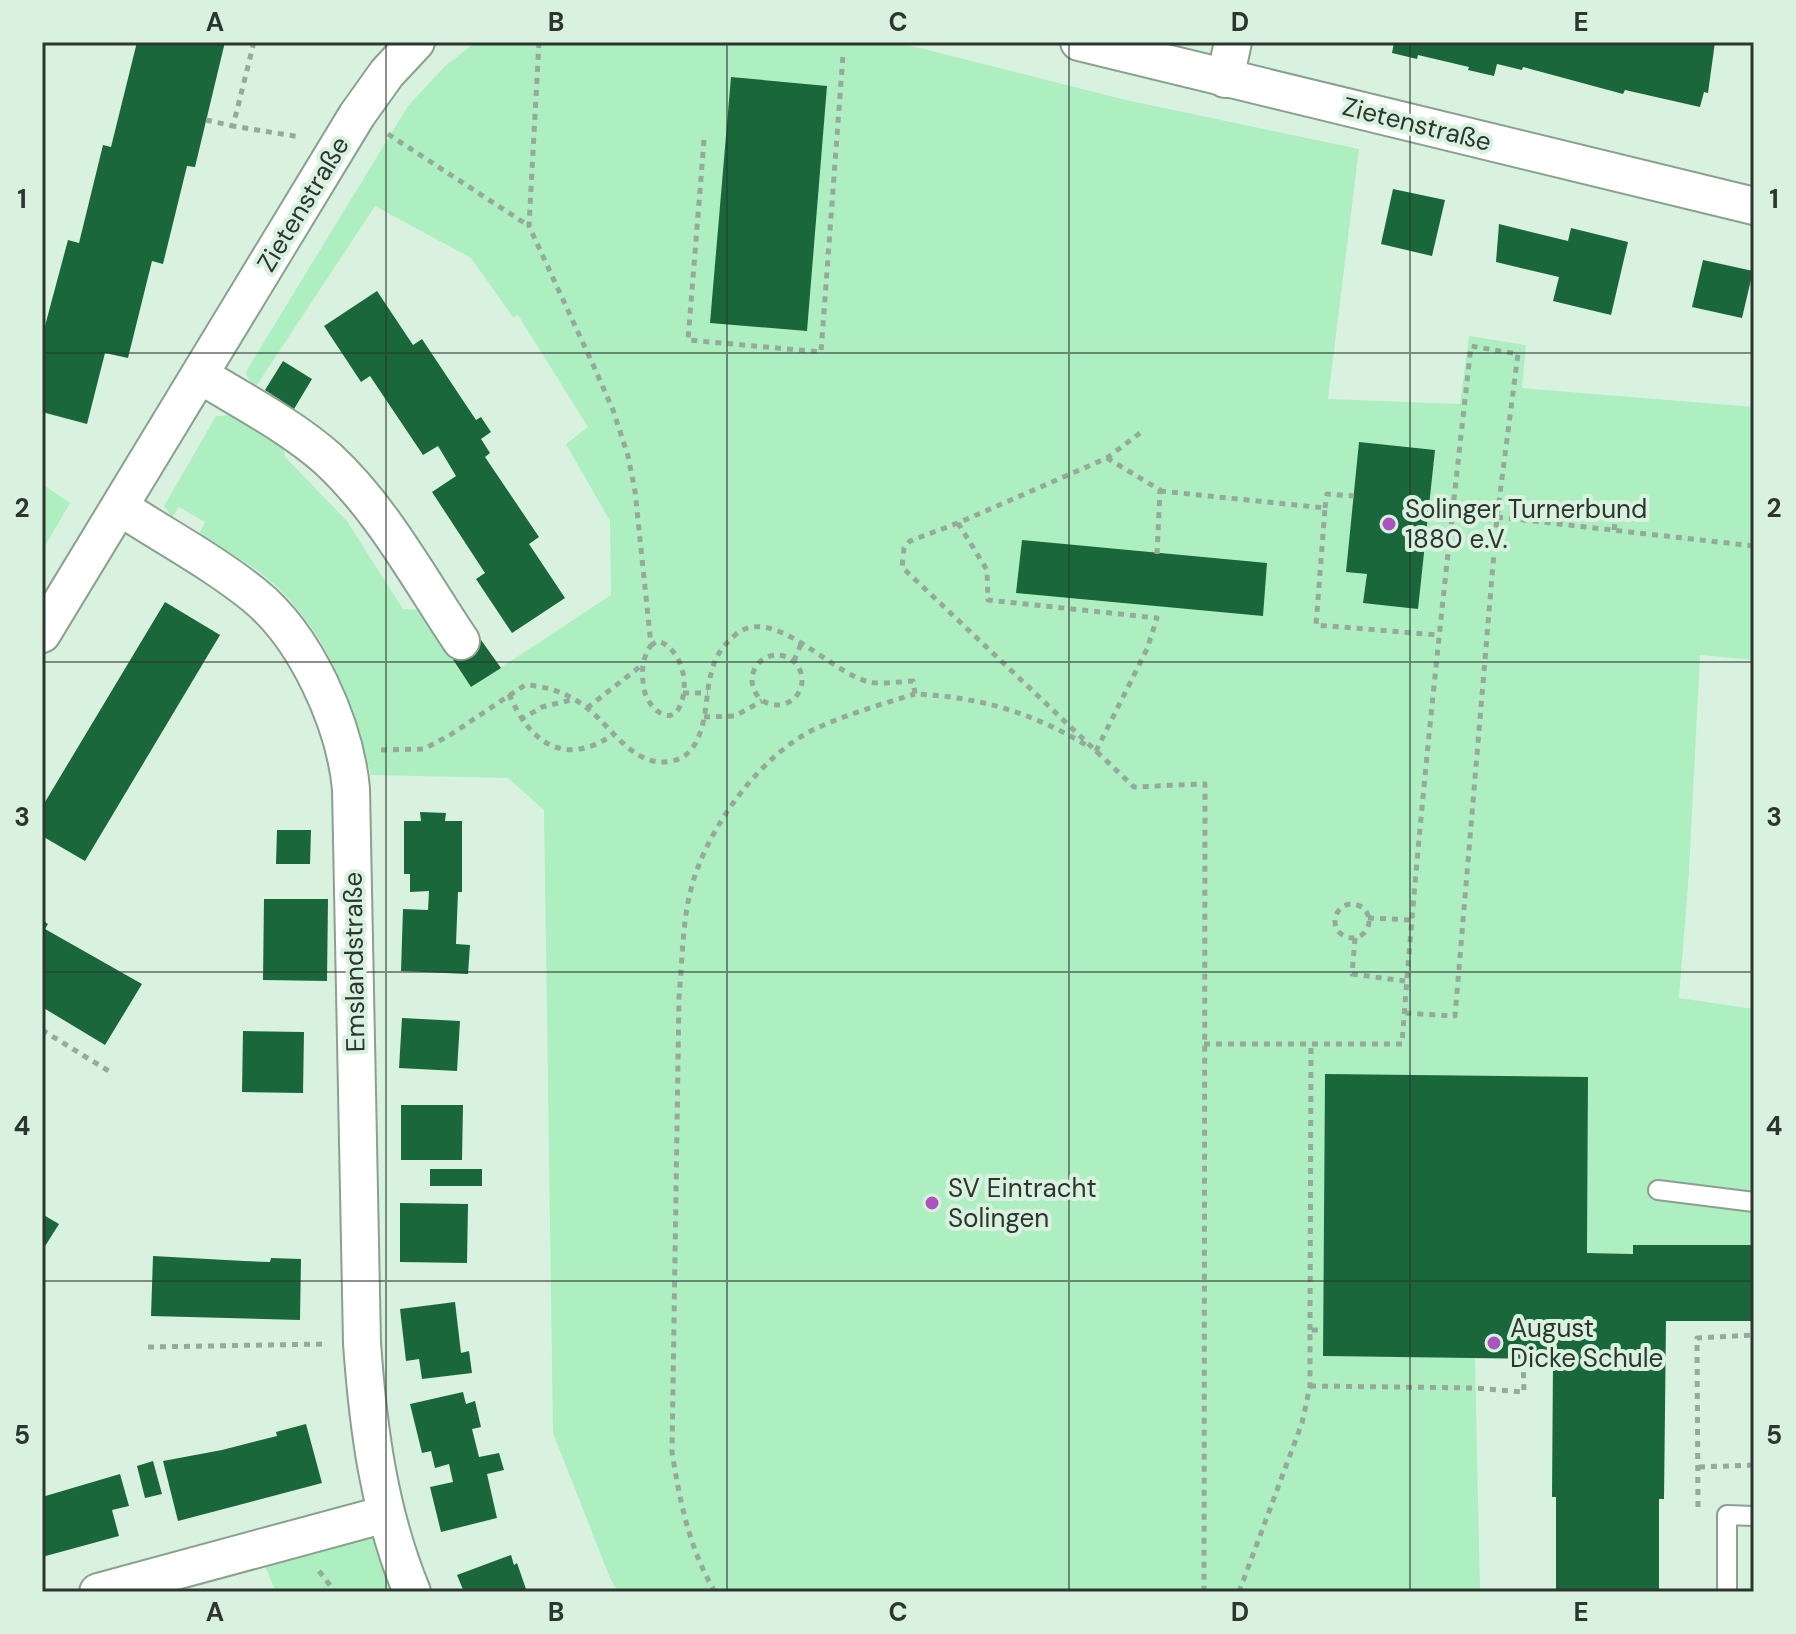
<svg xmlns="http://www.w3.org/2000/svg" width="1796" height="1634" font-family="'DM Sans',sans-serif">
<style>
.green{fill:#aeefc1}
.building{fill:#1a673b}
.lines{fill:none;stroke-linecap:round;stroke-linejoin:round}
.lane-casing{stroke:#89a18f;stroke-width:22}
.street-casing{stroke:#89a18f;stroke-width:40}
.path{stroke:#96a99a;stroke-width:5;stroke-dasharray:6 6;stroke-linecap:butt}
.lane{stroke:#fff;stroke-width:18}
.street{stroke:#fff;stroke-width:36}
.grid{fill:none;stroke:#2c362f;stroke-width:2;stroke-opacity:0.55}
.poi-dot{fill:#ad53bf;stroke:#d9f2df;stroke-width:3}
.labels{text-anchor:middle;stroke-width:8;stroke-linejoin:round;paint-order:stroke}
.street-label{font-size:26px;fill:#2c362f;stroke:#d9f2df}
.poi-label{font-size:26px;fill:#2c362f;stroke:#d9f2df;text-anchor:start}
.neatline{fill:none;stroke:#2c362f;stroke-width:3}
.grid-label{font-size:26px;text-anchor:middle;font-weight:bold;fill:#2c362f}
</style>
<rect width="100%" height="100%" fill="#d9f2df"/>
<g class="green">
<path d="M476,42H896L1126,100L1359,149L1328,399L1460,404L1469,336L1526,345L1522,388L1754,407V660L1700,655L1689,872L1679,998L1754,1009V1245H1634L1633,1254L1587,1253L1588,1077L1325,1075L1323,1356L1475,1358L1480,1592H618L610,1578L553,1433L544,810L508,778L371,775C354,708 331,640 280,590C257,567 227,551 199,534L205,522L179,507L172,517L164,506L216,416L237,415L283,443L285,457L347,521L403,609L422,610L471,687L611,595L610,521L566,444L588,427L518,315L513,317L471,258L375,206L257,385L250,381L246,374L248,368L408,106L445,66Z"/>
<path d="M42,484L70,503L42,551Z"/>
<path d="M368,1535L376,1540L396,1592H276L264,1564Z"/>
</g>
<g class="building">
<path d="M137,42H225L195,167L187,166L163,264L152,261L128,358L105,353L87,424L42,412V337L68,240L79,243L103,145L111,147Z"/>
<path d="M1394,42H1715L1708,93L1704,92L1700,107L1625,90L1623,94L1523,67L1522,70L1497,64L1494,76L1468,70L1469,67L1418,55L1417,59L1392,53Z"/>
<path d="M731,77L827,86L807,331L710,323Z"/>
<path d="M1393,189L1445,200L1432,256L1381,244Z"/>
<path d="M1499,224L1568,241L1571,228L1628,242L1611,315L1553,301L1559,277L1496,262Z"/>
<path d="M1703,260L1753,271L1742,318L1692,307Z"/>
<path d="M377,291L413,345L422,339L476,420L481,417L491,432L481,439L490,453L485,457L539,537L529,544L565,598L512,633L476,579L485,573L432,492L456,476L438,446L423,455L370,376L361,382L324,326Z"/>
<path d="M283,361L312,379L294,409L265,390Z"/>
<path d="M1359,442L1435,450L1418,609L1363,603L1367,574L1346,572Z"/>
<path d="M1022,540L1267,563L1263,616L1016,593Z"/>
<path d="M165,602L220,635L85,861L42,836V807Z"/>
<path d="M481,640L501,668L471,687L452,658Z"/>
<path d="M420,812L446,813L445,821H462V892H458L456,944L470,945L468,974L401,971L403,909L428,910L429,891L410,892V874H404V821H421Z"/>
<path d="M277,830H311L310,864H276Z"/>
<path d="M264,899H328L327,981L263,980Z"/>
<path d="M42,920L48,924L45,929L142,984L105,1045L42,1007Z"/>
<path d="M402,1018L460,1021L457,1071L399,1068Z"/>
<path d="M243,1031L304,1032L303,1093L242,1092Z"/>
<path d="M1325,1074L1588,1077L1587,1253L1633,1254V1245H1754V1321H1666L1664,1499H1659V1592H1556V1497H1552L1553,1359L1323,1356Z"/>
<path d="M401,1105H463L462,1160H401Z"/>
<rect x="430" y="1169" width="52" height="17"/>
<path d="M400,1203L468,1204L467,1263L400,1262Z"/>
<path d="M42,1214L59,1224L42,1251Z"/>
<path d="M153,1256L244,1261L270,1262L271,1258L301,1259L300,1320L151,1316Z"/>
<path d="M455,1302L461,1353L469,1351L472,1373L422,1379L419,1359L406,1361L400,1309Z"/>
<path d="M463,1392L466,1404L475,1401L481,1427L472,1429L479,1457L499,1453L504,1470L487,1474L497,1518L441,1532L430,1487L453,1482L449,1464L435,1468L431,1451L422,1453L410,1404Z"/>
<path d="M306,1424L322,1483L178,1521L163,1461L222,1450L277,1436L276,1432Z"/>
<path d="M153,1461L162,1494L145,1498L137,1466Z"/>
<path d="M120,1474L129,1506L112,1510L119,1536L42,1557V1497Z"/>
<path d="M511,1555L514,1565L517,1563L526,1589L524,1592H464L457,1575Z"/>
</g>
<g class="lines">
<g class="lane-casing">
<g id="lane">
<path d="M1658,1190L1754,1202"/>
<path d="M1727,1592V1515L1754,1516"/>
</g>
</g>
<g class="street-casing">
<g id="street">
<path d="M1079,42L1754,206"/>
<path d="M1225,79L1233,42"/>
<path d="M200,375C242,401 291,426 328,459C383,510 420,580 461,641"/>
<path d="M120,507C164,536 213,562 254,595C306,637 345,724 351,789L362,1343C368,1428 379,1512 412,1592"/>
<path d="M42,634L357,115L387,73L416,42"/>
<path d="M98,1592L386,1514"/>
</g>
</g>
<g class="path">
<path d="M254,42L233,126L300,137"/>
<path d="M539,42L529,226L595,369L613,410L628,456L635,491L651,645C641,660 641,675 645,693C649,707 670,728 680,706C690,684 682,649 658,641L651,645"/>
<path d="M206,120L233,126"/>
<path d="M388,134L529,226"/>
<path d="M704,140L688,340L821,352L843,55"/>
<path d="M1140,433L1107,458L958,523L910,541L904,548L902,567L1134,787L1205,784L1204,1592"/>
<path d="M1107,458L1160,490L1157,554"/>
<path d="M1160,491L1325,508L1316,625L1439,635"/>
<path d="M1325,508L1327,494L1354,496"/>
<path d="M1497,517L1754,546"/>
<path d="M958,523L987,570L988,600L1157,618L1147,649L1096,751L1095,750"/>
<path d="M1614,530L1618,502"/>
<circle cx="777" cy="680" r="25"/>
<path d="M794,661L801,644"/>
<path d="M683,693H708"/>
<path d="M509,694C530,743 564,768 614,734"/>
<path d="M587,708L642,665"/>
<path d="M704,717L735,716L762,701"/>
<path d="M520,720L542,707L571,700"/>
<path d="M381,750L424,749L450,735L525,685C548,686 569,694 587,708C613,728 634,769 672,761C703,755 705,713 708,689C712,665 716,652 734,636C771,601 832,675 870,682C883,685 900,681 913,681L915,694C979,697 1031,712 1086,745"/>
<circle cx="1352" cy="921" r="17"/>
<path d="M1368,918L1412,920"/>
<path d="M1355,938L1352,974L1405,981"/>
<path d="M42,1030L112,1073"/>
<path d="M1204,1044H1402C1419,811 1445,578 1471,346L1518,354L1497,517L1455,1016L1404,1013"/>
<path d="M1310,1330L1311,1044"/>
<path d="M148,1347L325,1344"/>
<path d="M1310,1386L1476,1388L1524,1392L1523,1358"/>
<path d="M1699,1467L1754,1465"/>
<path d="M1698,1507L1697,1338L1754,1335"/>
<path d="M319,1571L335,1592"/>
<path d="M715,1592C689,1548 680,1502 672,1452L679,997C683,955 682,909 697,870C716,817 765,752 817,728C848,714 882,704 915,694"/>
<path d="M1239,1592L1302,1423L1310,1386V1330H1323"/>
</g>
<use href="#lane" class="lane"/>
<use href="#street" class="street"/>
</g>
<path class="grid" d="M386,42V1592M727,42V1592M1069,42V1592M1410,42V1592M42,353H1754M42,662H1754M42,972H1754M42,1281H1754"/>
<g class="poi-dot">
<circle cx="1389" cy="524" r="8"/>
<circle cx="932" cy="1203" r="8"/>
<circle cx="1494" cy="1343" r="8"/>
</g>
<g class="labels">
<g class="street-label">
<text transform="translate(1417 124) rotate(14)" y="9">Zietenstraße</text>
<text transform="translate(303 204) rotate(-59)" y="9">Zietenstraße</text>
<text transform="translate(354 962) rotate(-91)" y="9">Emslandstraße</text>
</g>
<g class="poi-label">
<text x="1405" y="518">Solinger Turnerbund<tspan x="1405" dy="30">1880 e.V.</tspan></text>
<text x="948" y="1197">SV Eintracht<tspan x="948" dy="30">Solingen</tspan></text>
<text x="1510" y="1337">August<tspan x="1510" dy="30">Dicke Schule</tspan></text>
</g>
</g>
<rect width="1796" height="1634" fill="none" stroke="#d9f2df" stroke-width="88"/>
<rect x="44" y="44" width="1708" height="1546" class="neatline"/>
<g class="grid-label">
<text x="215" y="31">A</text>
<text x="556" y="31">B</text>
<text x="898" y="31">C</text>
<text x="1240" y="31">D</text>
<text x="1581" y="31">E</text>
<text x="22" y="208">1</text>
<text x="1774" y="208">1</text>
<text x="22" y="517">2</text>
<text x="1774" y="517">2</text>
<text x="22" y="826">3</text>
<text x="1774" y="826">3</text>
<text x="22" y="1135">4</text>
<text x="1774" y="1135">4</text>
<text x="22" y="1444">5</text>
<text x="1774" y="1444">5</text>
<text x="215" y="1621">A</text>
<text x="556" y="1621">B</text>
<text x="898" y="1621">C</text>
<text x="1240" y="1621">D</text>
<text x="1581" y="1621">E</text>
</g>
</svg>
